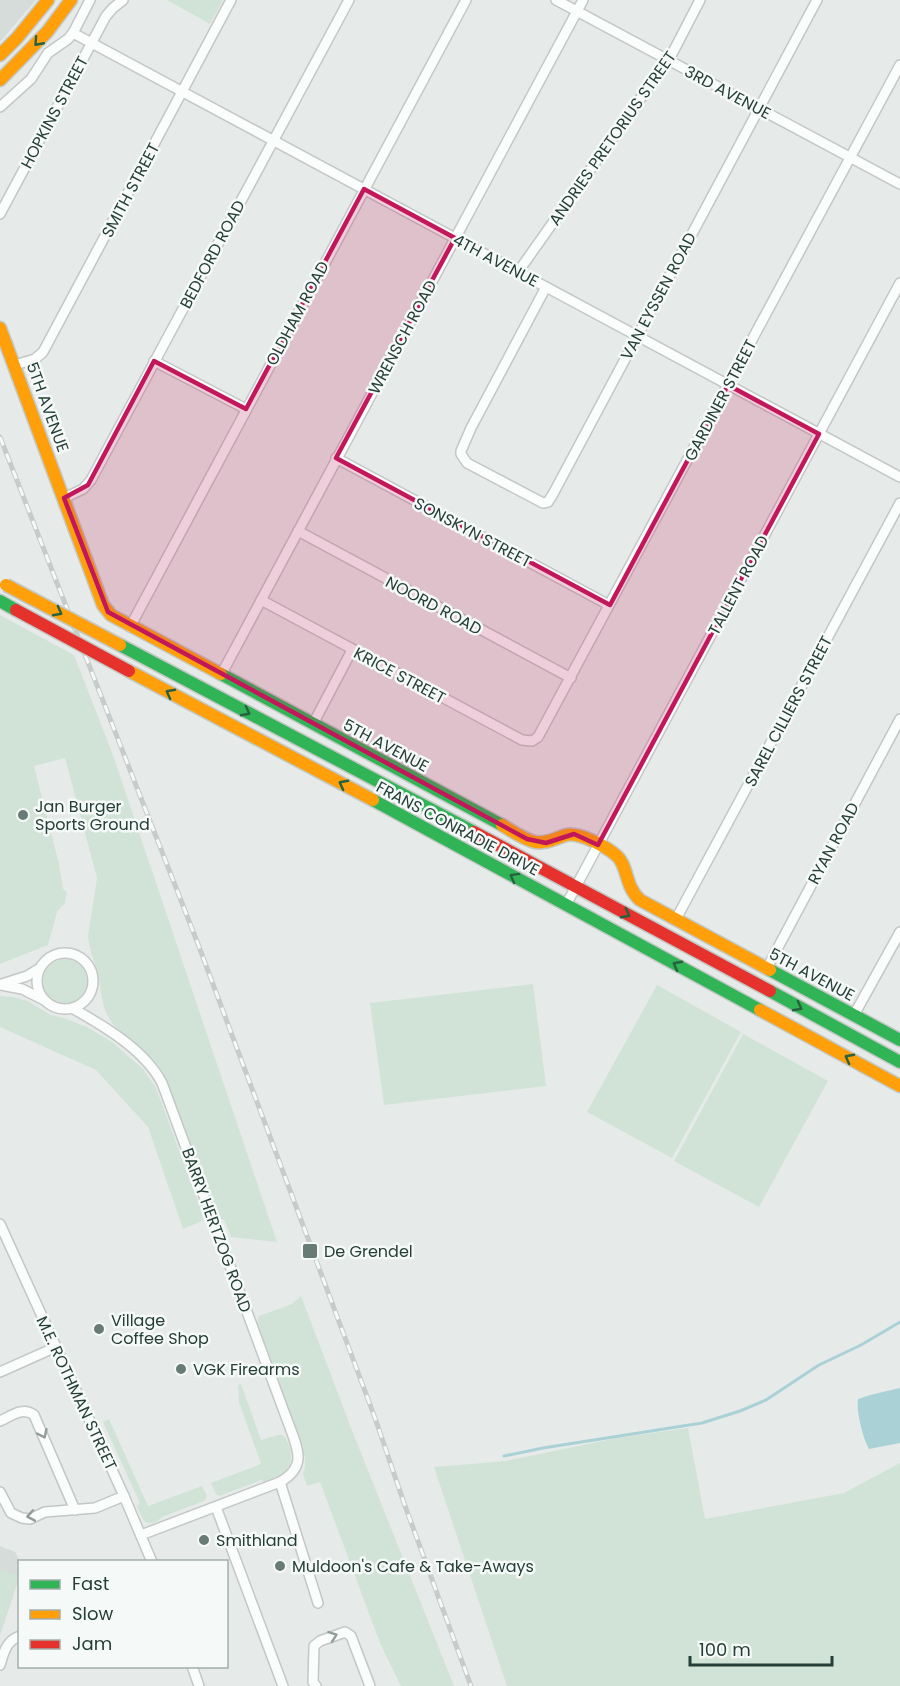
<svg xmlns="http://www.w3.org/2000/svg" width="900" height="1686" font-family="Poppins,sans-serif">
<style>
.built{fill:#d5dcd9}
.green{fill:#d1e3d6}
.water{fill:#aad1d6}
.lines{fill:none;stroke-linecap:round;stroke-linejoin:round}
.stream{stroke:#aad1d6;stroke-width:3}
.street-casing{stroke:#c3c8c6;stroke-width:12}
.fast-casing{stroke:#c2c8c6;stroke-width:15}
.slow-casing{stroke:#c2c8c6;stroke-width:15}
.jam-casing{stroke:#c2c8c6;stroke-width:15}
.street{stroke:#fbfcfc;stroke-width:9}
.fast{stroke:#30b455;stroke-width:12}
.slow{stroke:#ff9f0a;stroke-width:12}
.jam{stroke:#e5322d;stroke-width:12}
.rail-casing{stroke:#c7ccca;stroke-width:5}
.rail{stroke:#f5f9f7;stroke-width:3;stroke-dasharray:9;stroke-linecap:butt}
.slow-bridge-casing{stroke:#c2c8c6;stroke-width:15;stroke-linecap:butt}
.jam-bridge-casing{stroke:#c2c8c6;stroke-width:15;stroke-linecap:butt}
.slow-bridge{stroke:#ff9f0a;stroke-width:12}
.jam-bridge{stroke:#e5322d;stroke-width:12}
.oneway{stroke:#286140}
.oneway2{stroke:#909d9a}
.marked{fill:#c2185b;fill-opacity:0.2;stroke:#c2185b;stroke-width:4.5;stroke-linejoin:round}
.poi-dot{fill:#697b75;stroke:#f5f9f7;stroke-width:2}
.labels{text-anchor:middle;stroke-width:5;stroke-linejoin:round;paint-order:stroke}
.street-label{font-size:16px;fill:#253e37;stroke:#f5f9f7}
.poi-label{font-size:16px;fill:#253e37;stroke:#f5f9f7;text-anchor:start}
</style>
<rect width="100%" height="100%" fill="#e6ebe9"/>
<g class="built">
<path d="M0,0H36L0,42Z"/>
<path d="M0,1546L15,1552L20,1561L19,1578L0,1635Z"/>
</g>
<g class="green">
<path d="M167,0H223L210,24Z"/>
<path d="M0,615L74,655L113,755L277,1242L231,1237L224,1219L220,1220L163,1072C151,1052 128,1042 113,1024C100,1007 102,990 97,971C94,959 89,949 88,936L97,878L65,758L34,766L59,864L63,889L67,892L65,903L57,912L48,945L0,964Z"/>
<circle cx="65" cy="981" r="22"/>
<path d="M533,984L546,1086L384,1105L370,1003Z"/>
<path d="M657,985L741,1032L672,1158L587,1112Z"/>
<path d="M0,996L13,997L28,1001L49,1014L67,1019L87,1027L112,1042L143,1069L156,1088L203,1214L204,1219L202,1221L183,1229L148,1127L96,1070L0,1027Z"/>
<path d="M743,1034L828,1081L759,1207L674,1161Z"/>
<path d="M301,1296L353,1433L454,1686H401L380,1643L320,1482L307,1486L303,1474L305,1467V1457L257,1323L259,1316L292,1304Z"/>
<path d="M241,1384L261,1440L278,1435H283C293,1447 295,1465 281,1475C276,1479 269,1480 263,1482L262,1480L219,1496L216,1494L211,1483L261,1464L239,1402L238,1385Z"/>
<path d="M109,1419L148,1506L202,1486L207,1496L204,1501L162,1517C156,1523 151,1525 144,1521L137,1507L140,1503L103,1422Z"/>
<path d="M688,1428L705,1519L844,1493L900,1463V1686H507L434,1467L506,1461L617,1438Z"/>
<path d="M0,1570L19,1576L0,1632Z"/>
</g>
<path class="water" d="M900,1388V1443L869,1449C863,1439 856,1411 858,1399L870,1395Z"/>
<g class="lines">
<path class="stream" d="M504,1456L543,1448L702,1423L740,1411L766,1400L819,1365L861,1345L900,1322"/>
<g class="street-casing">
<g id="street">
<path d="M556,0L900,184"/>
<path d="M73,33L90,0"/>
<path d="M0,107L31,79L48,53L68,39L73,33L900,477"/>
<path d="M0,214L106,16L113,8L123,0"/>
<path d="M518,272L672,54L700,0"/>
<path d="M546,287L471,428L461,451V454L467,463L543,503L548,502L553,494L817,0"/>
<path d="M154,361L246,409"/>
<path d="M15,365L35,359L43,352L231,0"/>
<path d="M336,458L609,605"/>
<path d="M64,498L83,489L91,480L349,0"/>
<path d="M298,531L571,678"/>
<path d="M261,600L522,740L532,741L538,737L900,65"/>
<path d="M130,627L466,0"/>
<path d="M221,675L583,0"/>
<path d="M313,724L352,650"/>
<path d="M566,905L900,283"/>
<path d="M676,919L900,503"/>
<circle cx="65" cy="981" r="28"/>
<path d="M767,968L900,719"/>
<path d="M2,984L27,976L40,968"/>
<path d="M0,985L22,989L44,1000"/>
<path d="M72,1008C104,1026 145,1050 162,1083L289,1425C298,1449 307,1467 280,1482L141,1535"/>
<path d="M854,1015L900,932"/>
<path d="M0,1224L124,1496L152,1562"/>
<path d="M0,1372L56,1347"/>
<path d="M0,1421C11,1416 23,1406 34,1415L75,1510"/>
<path d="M280,1482L318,1603"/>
<path d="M0,1492L11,1513L22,1518L30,1519L45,1512L95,1508L124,1496"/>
<path d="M216,1507L283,1686"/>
<path d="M0,1665C4,1652 6,1641 20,1636"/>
<path d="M192,1666L199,1686"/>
<path d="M316,1686L313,1682L314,1646L320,1641L345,1632L351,1636L370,1686"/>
</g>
</g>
<g class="fast-casing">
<g id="fast">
<path d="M0,601L16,610"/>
<path d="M120,645L474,832"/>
<path d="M221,674L502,825"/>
<path d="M373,800L760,1010"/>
<path d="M770,970L900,1040"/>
<path d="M770,991L900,1062"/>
</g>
</g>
<g class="slow-casing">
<g id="slow">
<path d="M0,55L17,38L48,0"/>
<path d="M0,80L47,32L71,0"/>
<path d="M0,328L103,605L111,615L221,674"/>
<path d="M129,671L373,800"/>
<path d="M502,825C512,831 523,839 535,842C547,844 556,838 566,835C580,832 607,847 617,856C628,866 625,887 640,900L770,970"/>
<path d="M760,1010L900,1086"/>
</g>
</g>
<g class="jam-casing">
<path id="jam" d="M474,832L770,991"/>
</g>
<use href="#street" class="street"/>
<use href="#fast" class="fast"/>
<use href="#slow" class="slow"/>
<use href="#jam" class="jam"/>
<g class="rail-casing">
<path id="rail" d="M0,437L198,944L375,1418L404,1503L471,1686"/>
</g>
<use href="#rail" class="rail"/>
<g class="slow-bridge-casing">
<path id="slow-bridge" d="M6,585L120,645"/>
</g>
<g class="jam-bridge-casing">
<path id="jam-bridge" d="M16,610L129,671"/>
</g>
<use href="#slow-bridge" class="slow-bridge"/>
<use href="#jam-bridge" class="jam-bridge"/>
</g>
<defs><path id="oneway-chevron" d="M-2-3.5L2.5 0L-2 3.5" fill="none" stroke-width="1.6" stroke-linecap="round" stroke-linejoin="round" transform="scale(1.5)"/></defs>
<g class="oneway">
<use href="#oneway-chevron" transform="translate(38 42) rotate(132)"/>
<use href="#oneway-chevron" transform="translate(58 612) rotate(28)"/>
<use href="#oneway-chevron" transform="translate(170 693) rotate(-152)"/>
<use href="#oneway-chevron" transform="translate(246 712) rotate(28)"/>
<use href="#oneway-chevron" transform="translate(343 784) rotate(-152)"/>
<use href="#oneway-chevron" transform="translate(514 877) rotate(-151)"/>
<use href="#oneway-chevron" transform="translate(626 914) rotate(28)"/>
<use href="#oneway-chevron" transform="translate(677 965) rotate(-152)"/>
<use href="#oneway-chevron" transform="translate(798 1007) rotate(28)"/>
<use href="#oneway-chevron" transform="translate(849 1058) rotate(-152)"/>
</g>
<g class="oneway2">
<use href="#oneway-chevron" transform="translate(43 1434) rotate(65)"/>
<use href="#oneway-chevron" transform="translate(31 1516) rotate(170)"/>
<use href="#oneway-chevron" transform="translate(333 1636) rotate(-20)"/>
</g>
<path class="marked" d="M364,189L455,238L336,458L610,605L728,385L819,434L598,845L574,834L546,843L527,839L108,612L64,498L88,485L154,361L246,409Z"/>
<g class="poi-dot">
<circle cx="23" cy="815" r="6"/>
<rect x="302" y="1243" width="16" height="16" rx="3"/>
<circle cx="99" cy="1329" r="6"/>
<circle cx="181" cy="1369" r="6"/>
<circle cx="204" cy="1540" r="6"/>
<circle cx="280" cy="1566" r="6"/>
</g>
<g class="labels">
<g class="street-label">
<text transform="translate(728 92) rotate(28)" y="6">3RD AVENUE</text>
<text transform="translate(54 112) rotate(-62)" y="6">HOPKINS STREET</text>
<text transform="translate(612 138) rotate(-55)" y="6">ANDRIES PRETORIUS STREET</text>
<text transform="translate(130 190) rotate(-62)" y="6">SMITH STREET</text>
<text transform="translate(212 254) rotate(-62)" y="6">BEDFORD ROAD</text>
<text transform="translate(496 260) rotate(28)" y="6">4TH AVENUE</text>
<text transform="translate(658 296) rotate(-62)" y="6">VAN EYSSEN ROAD</text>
<text transform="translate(297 313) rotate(-62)" y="6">OLDHAM ROAD</text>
<text transform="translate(402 337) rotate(-62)" y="6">WRENSCH ROAD</text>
<text transform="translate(720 400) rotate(-62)" y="6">GARDINER STREET</text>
<text transform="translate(48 407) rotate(70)" y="6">5TH AVENUE</text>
<text transform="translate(473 532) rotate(28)" y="6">SONSKYN STREET</text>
<text transform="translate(738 585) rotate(-62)" y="6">TALLENT ROAD</text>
<text transform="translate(434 605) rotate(28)" y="6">NOORD ROAD</text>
<text transform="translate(400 675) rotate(28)" y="6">KRICE STREET</text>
<text transform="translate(788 711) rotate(-62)" y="6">SAREL CILLIERS STREET</text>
<text transform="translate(386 745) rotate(28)" y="6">5TH AVENUE</text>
<text transform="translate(458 828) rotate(28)" y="6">FRANS CONRADIE DRIVE</text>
<text transform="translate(833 843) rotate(-62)" y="6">RYAN ROAD</text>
<text transform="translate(812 974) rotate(28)" y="6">5TH AVENUE</text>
<text transform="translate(217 1230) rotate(70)" y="6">BARRY HERTZOG ROAD</text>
<text transform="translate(77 1393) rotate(65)" y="6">M.E. ROTHMAN STREET</text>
</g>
<g class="poi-label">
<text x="35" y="812">Jan Burger<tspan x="35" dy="18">Sports Ground</tspan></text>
<text x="324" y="1257">De Grendel</text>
<text x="111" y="1326">Village<tspan x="111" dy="18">Coffee Shop</tspan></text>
<text x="193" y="1375">VGK Firearms</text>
<text x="216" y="1546">Smithland</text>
<text x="292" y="1572">Muldoon's Cafe &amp; Take-Aways</text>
</g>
</g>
<rect x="18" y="1560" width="210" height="108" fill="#f5f9f7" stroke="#a2aeaa" stroke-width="1.5"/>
<rect x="30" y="1580" width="30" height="9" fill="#30b455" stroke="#a2aeaa" stroke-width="1.5"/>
<text x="72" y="1590" font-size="18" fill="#253e37">Fast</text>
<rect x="30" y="1610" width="30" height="9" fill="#ff9f0a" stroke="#a2aeaa" stroke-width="1.5"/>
<text x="72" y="1620" font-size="18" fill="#253e37">Slow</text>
<rect x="30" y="1640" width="30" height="9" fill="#e5322d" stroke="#a2aeaa" stroke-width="1.5"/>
<text x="72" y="1650" font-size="18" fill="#253e37">Jam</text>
<path d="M690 1656v9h142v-9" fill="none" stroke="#253e37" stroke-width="3"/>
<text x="699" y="1656" font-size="18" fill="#253e37" stroke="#f5f9f7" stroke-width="4.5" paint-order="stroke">100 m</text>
</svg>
